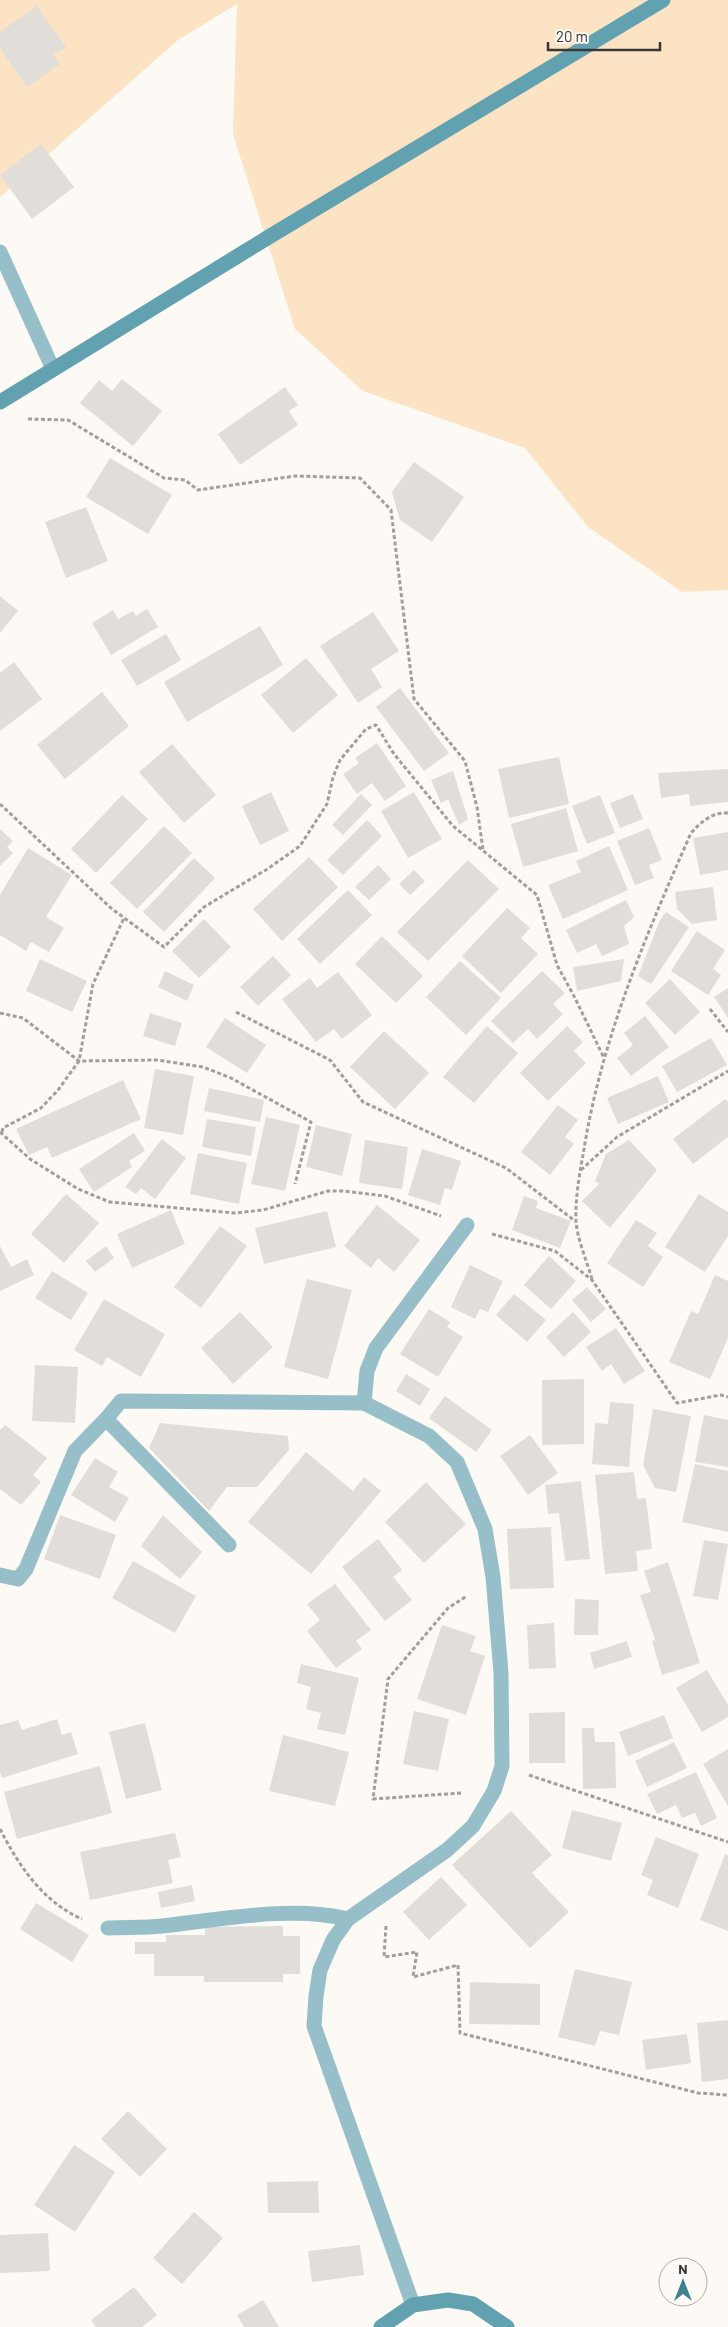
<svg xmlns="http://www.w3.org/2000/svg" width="728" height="2327" font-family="Barlow,sans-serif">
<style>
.green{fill:#fbe3c4}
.building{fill:#e1ded9}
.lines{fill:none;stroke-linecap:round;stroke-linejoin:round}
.path{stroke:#a29f9b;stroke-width:3;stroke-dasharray:4 2.5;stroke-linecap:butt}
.street{stroke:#96bfc9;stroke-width:15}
.secondary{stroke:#62a2b0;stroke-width:15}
</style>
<rect width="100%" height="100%" fill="#fdf9f4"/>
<path class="green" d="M0,0H728V590L682,592L588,527L525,448L363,391L295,329L233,134L237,4L178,40L0,197Z"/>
<g class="building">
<path d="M37,6L66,47L53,55L60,64L27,87L0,48V32Z"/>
<path d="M41,144L74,187L32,219L0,175Z"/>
<path d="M122,379L162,411L133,446L80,403L99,380L112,391Z"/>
<path d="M285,387L298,405L289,411L298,425L240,465L218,434Z"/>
<path d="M110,458L172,495L148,534L86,497Z"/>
<path d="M414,462L464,497L432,542L400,520L392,492Z"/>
<path d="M86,507L108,561L66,578L45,522Z"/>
<path d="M0,596L18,611L0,633Z"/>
<path d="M147,609L158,627L111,655L92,623L113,610L118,619L133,611L136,616Z"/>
<path d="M373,612L399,651L371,669L382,687L358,703L320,646Z"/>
<path d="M260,626L283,665L187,722L164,682Z"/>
<path d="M166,634L181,660L137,686L121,660Z"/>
<path d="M306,658L338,695L293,733L261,695Z"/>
<path d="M14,662L42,699L0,731V673Z"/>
<path d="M400,688L449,753L424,771L376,707Z"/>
<path d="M102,692L129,726L65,779L37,745Z"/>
<path d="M377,743L406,786L385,801L372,783L357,794L343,774L359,763L355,758Z"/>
<path d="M172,744L216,795L184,823L139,772Z"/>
<path d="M559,757L569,804L509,818L498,769Z"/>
<path d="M728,769V802L690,806L689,794L661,798L658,773Z"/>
<path d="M453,771L468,819L459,825L448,799L441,803L431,780Z"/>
<path d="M271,792L289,831L260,845L242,806Z"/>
<path d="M414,792L442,839L408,858L381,811Z"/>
<path d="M361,794L372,805L343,835L332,825Z"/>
<path d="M633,794L643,819L620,828L610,803Z"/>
<path d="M122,795L148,819L96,873L71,849Z"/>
<path d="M600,795L615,833L587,844L572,806Z"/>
<path d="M566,808L578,851L523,867L511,824Z"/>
<path d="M367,820L382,836L343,875L327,860Z"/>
<path d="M164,826L192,853L137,909L110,883Z"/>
<path d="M649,828L662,860L649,865L654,878L635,885L617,841Z"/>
<path d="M0,829L13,841L7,847L13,853L0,866Z"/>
<path d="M728,832V870L700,875L693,838Z"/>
<path d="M609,846L628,890L563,919L548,885L581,872L576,861Z"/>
<path d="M28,848L72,875L46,917L64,928L49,952L31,942L26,951L0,935V895Z"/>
<path d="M309,857L338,887L282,941L253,909Z"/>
<path d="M194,858L215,878L164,932L143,912Z"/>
<path d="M468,860L499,889L428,961L397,932Z"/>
<path d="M378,865L391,879L369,900L355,887Z"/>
<path d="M414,870L425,881L410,895L399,884Z"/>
<path d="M713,887L717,920L692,924L677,909L675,892Z"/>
<path d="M348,890L372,915L320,964L297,939Z"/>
<path d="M626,900L634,917L624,926L629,944L602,956L596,944L577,953L566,930Z"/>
<path d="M507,908L530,928L521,938L538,954L501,993L462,956Z"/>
<path d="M666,912L689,927L651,984L638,976L660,920Z"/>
<path d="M204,919L231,947L199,978L172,951Z"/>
<path d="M697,931L725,950L713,969L721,975L708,995L671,971Z"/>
<path d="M382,936L423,976L396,1003L355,964Z"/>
<path d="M273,956L291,975L258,1006L240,987Z"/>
<path d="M40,959L87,981L72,1012L26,991Z"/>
<path d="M624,959L621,981L577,991L573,967Z"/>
<path d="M460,961L501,998L466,1035L426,997Z"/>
<path d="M165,971L194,985L187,1001L158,987Z"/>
<path d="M542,971L565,993L553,1004L563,1014L537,1039L528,1029L513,1043L491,1021Z"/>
<path d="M338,972L372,1015L342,1039L334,1029L316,1042L282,999L310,978L317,988Z"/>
<path d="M670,979L700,1012L675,1035L645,1003Z"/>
<path d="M728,988V1018L714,997Z"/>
<path d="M150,1013L182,1023L175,1046L143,1036Z"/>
<path d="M645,1016L669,1047L631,1076L617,1058L633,1045L624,1033Z"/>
<path d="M225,1018L266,1045L247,1073L206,1047Z"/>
<path d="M487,1026L518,1053L474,1103L443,1077Z"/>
<path d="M567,1026L583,1042L574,1051L586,1063L548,1101L520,1073Z"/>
<path d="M384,1031L429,1073L395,1109L350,1067Z"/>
<path d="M711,1038L727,1065L677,1092L662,1066Z"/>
<path d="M155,1069L194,1076L183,1135L144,1128Z"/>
<path d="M658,1076L669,1102L618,1124L607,1098Z"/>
<path d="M123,1080L141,1119L52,1158L47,1147L29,1155L16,1129Z"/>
<path d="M209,1088L264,1100L260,1122L204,1111Z"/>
<path d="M725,1099L728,1102V1137L693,1164L673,1139Z"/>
<path d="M558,1105L578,1120L565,1137L574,1144L550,1175L521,1152Z"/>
<path d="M266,1117L300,1125L285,1191L251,1184Z"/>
<path d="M207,1119L256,1127L251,1156L202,1147Z"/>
<path d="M316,1125L352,1134L342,1176L306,1167Z"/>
<path d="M134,1133L145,1151L129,1161L132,1167L94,1192L79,1169Z"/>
<path d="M162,1139L186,1158L155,1199L141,1188L136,1194L125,1187Z"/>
<path d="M365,1140L408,1147L402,1189L359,1183Z"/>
<path d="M629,1140L657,1170L610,1228L582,1201L599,1184L595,1181L606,1154Z"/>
<path d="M422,1149L461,1161L452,1190L445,1188L440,1205L408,1195Z"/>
<path d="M198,1153L247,1163L239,1204L190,1194Z"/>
<path d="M66,1194L99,1223L64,1263L31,1234Z"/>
<path d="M699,1194L728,1212V1236L705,1272L665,1247Z"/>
<path d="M524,1196L538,1201L536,1208L571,1221L560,1248L512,1230Z"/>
<path d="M377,1205L420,1240L394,1272L378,1258L371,1268L344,1246Z"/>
<path d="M171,1210L185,1244L132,1268L117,1234Z"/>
<path d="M327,1211L336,1247L264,1264L255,1228Z"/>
<path d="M636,1220L657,1233L648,1246L663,1257L643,1287L607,1263Z"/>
<path d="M220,1226L247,1246L201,1308L174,1287Z"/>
<path d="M0,1246L11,1267L27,1259L34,1275L0,1291Z"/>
<path d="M106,1246L114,1258L95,1272L86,1261Z"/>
<path d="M549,1256L576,1281L551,1309L524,1285Z"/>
<path d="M470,1265L503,1281L488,1312L480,1309L475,1319L451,1307Z"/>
<path d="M52,1271L88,1293L71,1320L35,1298Z"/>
<path d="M715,1275L728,1281V1338L710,1379L669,1362L691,1311L698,1314Z"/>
<path d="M307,1279L352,1290L328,1379L284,1367Z"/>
<path d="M587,1287L606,1309L591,1322L572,1300Z"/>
<path d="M514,1294L546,1320L527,1342L496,1315Z"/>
<path d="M104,1299L165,1334L141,1377L107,1357L102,1366L74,1350Z"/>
<path d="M429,1309L450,1322L447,1327L463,1337L438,1377L400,1354Z"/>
<path d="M240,1312L273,1347L233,1384L201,1348Z"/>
<path d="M573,1312L591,1332L564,1357L546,1337Z"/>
<path d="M616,1328L645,1371L624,1384L611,1364L602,1371L586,1347Z"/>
<path d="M35,1365L78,1367L75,1423L32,1421Z"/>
<path d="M406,1374L430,1389L420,1406L396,1391Z"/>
<path d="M584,1379V1444L542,1445V1380Z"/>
<path d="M445,1396L492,1430L476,1452L429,1418Z"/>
<path d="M610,1402L634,1404L629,1467L592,1464L595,1423L608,1424Z"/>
<path d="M653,1409L691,1416L676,1492L655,1488L643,1465Z"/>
<path d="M704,1415L728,1420V1467L695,1462Z"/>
<path d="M160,1423L288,1436L289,1450L257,1487H227L209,1511L149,1448Z"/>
<path d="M5,1425L47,1458L33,1475L41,1482L21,1505L0,1489V1430Z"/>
<path d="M530,1435L558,1473L528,1495L500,1456Z"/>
<path d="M306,1452L353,1491L364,1477L381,1491L311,1574L248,1522Z"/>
<path d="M95,1458L118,1472L109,1487L129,1498L115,1522L71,1495Z"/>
<path d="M695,1464L728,1471V1532L682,1522Z"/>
<path d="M634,1472L637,1499L646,1498L652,1549L636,1551L638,1571L605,1574L595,1475Z"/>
<path d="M581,1481L590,1559L565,1561L559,1513L548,1514L545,1485Z"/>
<path d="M426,1482L466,1524L424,1563L385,1522Z"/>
<path d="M60,1515L116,1535L100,1579L44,1559Z"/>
<path d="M163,1515L202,1552L180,1579L141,1546Z"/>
<path d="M551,1527L554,1588L510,1589L507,1529Z"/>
<path d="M378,1539L402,1570L393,1577L412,1600L385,1621L342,1567Z"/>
<path d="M704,1540L728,1544L718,1600L693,1596Z"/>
<path d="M133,1561L196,1596L175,1633L112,1598Z"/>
<path d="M668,1562L700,1663L662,1675L652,1641L655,1640L640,1595L651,1592L644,1571Z"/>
<path d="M335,1584L371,1630L356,1641L362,1649L336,1668L307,1631L320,1620L307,1604Z"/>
<path d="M575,1599L599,1600L598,1635H574Z"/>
<path d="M554,1623L556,1668L529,1669L527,1625Z"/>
<path d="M442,1625L476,1636L470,1651L485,1656L466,1715L417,1699Z"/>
<path d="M627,1641L632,1657L594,1669L590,1653Z"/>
<path d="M301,1664L359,1678L345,1735L317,1729L321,1713L306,1709L311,1687L297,1683Z"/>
<path d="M707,1670L728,1705V1717L702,1732L676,1688Z"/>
<path d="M414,1711L449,1719L438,1771L403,1764Z"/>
<path d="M565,1712V1763H529V1713Z"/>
<path d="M664,1715L673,1738L628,1756L619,1732Z"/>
<path d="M57,1719L62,1735L71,1732L78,1754L2,1778L0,1772V1725L18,1720L22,1730Z"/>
<path d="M145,1723L162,1790L126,1799L109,1732Z"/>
<path d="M582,1728H594L595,1742H615L616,1788L583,1789Z"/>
<path d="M283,1735L349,1752L335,1806L269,1791Z"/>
<path d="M674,1742L687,1768L647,1787L635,1761Z"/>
<path d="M728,1749V1806L703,1764Z"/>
<path d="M100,1766L112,1813L17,1839L4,1792Z"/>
<path d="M696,1772L717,1818L701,1826L695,1813L682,1818L676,1805L657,1814L647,1794Z"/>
<path d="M572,1810L622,1823L611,1861L562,1848Z"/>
<path d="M511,1811L552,1855L532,1873L569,1912L530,1948L452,1865Z"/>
<path d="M175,1833L181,1857L168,1860L173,1883L90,1900L80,1852Z"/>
<path d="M656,1837L699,1854L678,1908L647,1895L653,1880L641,1875Z"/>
<path d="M725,1854L728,1855V1931L700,1920Z"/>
<path d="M441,1877L467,1905L429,1940L403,1912Z"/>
<path d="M192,1885L195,1901L161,1908L158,1892Z"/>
<path d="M36,1903L89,1935L72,1962L20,1929Z"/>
<path d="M283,1926V1936H300V1974H283V1982H204V1976H154V1954H135V1942H166V1935H205V1927Z"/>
<path d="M575,1969L632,1982L619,2035L600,2031L595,2046L558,2037Z"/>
<path d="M470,1982L540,1984V2025L469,2024Z"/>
<path d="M728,2020V2079L702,2082L697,2023Z"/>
<path d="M687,2034L691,2063L646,2070L642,2040Z"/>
<path d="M128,2111L167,2149L140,2177L101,2139Z"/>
<path d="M74,2145L115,2172L75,2232L34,2205Z"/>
<path d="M318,2181L319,2213H268L267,2182Z"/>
<path d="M194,2212L223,2238L182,2284L153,2258Z"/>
<path d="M48,2233L50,2271L0,2273V2235Z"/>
<path d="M360,2245L364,2275L312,2282L308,2251Z"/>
<path d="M134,2287L157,2315L142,2327H96L91,2320Z"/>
<path d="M263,2300L279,2327H244L237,2315Z"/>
</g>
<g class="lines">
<g class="path">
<path d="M28,419L68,420L164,478L185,480L198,490L295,476L360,478L391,510L414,699L465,761L477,807L483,850"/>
<path d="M0,804L112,909L164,947L204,907L269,868L300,846L327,804L333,777L340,760L366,729L376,725L394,754L453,826L537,895L557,965L575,998L604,1058"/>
<path d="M710,1009L728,1032"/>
<path d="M236,1012L330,1060L363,1102L506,1168L575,1221"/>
<path d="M0,1013L23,1018L79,1061L157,1060L203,1067L231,1078L311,1122L295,1184"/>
<path d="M0,1132L30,1159L78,1189L110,1202L235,1213L263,1210L328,1191H343L385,1196L441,1216"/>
<path d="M2,1132L3,1128L41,1108L58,1090L79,1061L93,984L124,918"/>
<path d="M581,1170L617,1137L728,1071"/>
<path d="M492,1234L555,1251L592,1280L677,1403L721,1395L728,1397"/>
<path d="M592,1279C587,1262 577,1238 576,1221C575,1197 580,1172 584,1149C602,1038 646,935 691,833C701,822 712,812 728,813"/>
<path d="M529,1775L728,1842"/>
<path d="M461,1793L373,1799L388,1679L448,1608L467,1596"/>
<path d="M0,1829C19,1866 43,1902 82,1919"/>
<path d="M386,1926L384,1957L417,1952L413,1977L458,1965L460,2033L698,2093L728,2095"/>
</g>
<g class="street">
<path d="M0,252L53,369"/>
<path d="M229,1545L106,1419L121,1401L364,1403"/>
<path d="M0,1575L18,1579L26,1569L75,1451L106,1419"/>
<path d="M108,1928C126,1927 144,1928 162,1926C220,1920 290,1905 348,1919"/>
<path d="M413,2305L314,2026L316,1996L320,1970L333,1940L348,1919L447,1850L473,1826L494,1791L502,1766L501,1673L493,1577L485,1529L457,1462L429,1436L364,1403L367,1371L376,1348L467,1225"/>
</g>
<g class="secondary">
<path d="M0,402L272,235L663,0"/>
<path d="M381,2327L413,2305L448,2300L473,2304L507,2327"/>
</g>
</g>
<g transform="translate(683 2282)"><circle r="24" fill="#fdf9f4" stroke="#afaca8"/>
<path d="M0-4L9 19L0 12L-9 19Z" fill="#3d8190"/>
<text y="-8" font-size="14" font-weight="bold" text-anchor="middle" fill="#3a3836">N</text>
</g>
<path d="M548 42v8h112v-8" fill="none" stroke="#3a3836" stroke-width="2.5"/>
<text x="556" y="42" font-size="15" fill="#3a3836" stroke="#fdf9f4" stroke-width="4" paint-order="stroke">20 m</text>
</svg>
